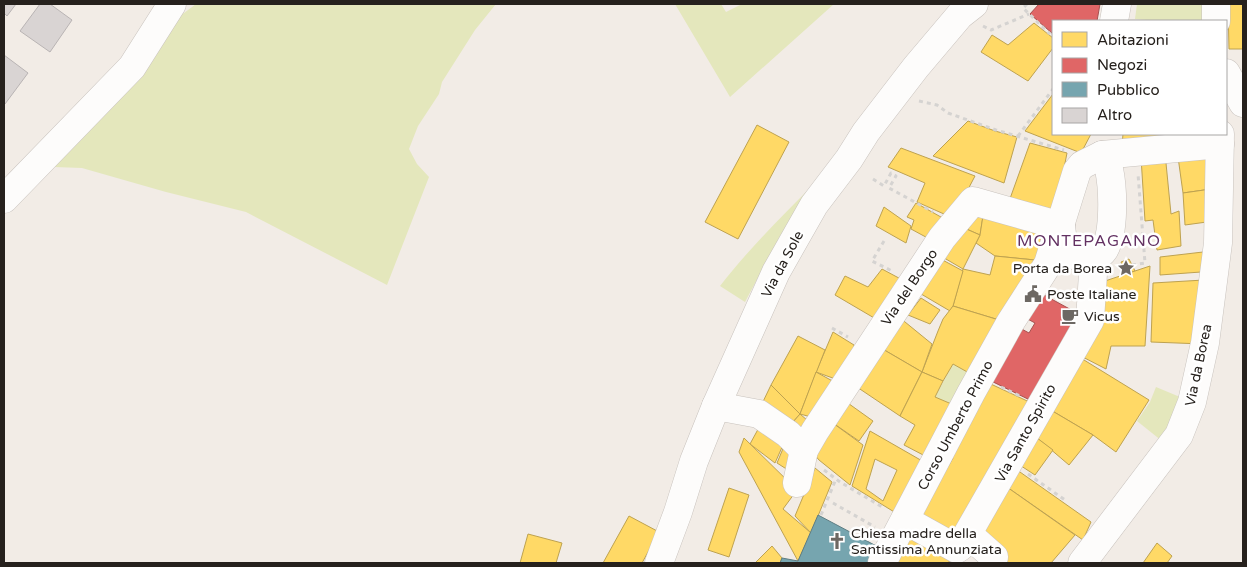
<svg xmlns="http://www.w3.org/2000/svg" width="1247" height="567" font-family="'Varela Round',sans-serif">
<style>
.green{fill:#e4e7bc}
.homes{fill:#ffd966;stroke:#bea250;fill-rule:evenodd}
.shops{fill:#e06666;stroke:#a85150;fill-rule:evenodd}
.public{fill:#76a5af;stroke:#5e7d83}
.building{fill:#d9d4d3;stroke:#b9b4b4}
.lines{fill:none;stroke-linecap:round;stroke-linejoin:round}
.minor-casing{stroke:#c8c2bd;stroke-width:29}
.major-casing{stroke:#c8c2bd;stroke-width:29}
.path{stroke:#d5d3d1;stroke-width:3;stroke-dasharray:4 4;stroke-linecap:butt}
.minor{stroke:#fdfcfb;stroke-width:28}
.major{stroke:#fdfcfb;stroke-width:28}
.labels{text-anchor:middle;stroke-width:5;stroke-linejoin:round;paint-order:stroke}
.street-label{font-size:14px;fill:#26211d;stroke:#fff}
.poi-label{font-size:14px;fill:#26211d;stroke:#fff;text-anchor:start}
.quarter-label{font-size:16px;letter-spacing:1px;fill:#633162;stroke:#fff}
</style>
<rect width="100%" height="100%" fill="#f2ece6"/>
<g class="green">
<path d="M196,4H496L475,30L442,82L439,94L418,126L409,149L417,164L429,177L387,285L246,212L166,192L82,168L54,167L52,155L173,17L184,13Z"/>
<path d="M675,4H721L726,12L742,4H834L730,97Z"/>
<path d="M1137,4H1210L1211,21H1157L1135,19Z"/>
<path d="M811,187L780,236L745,302L720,286C748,250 779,219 811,187Z"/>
<path d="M953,364L978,378L961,408L935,397Z"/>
<path d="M1156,387L1180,397L1162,441L1137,421L1150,402Z"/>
</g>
<g class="homes">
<path d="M1228,4H1243V49H1229Z"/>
<path d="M1034,23L1053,38V48L1028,81L981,52L992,35L1008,45Z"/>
<path d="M1053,94V134H1091L1081,153L1025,131Z"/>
<path d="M968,121L995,131L1017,137L1004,183L933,156Z"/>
<path d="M757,125L789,142L738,239L705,222Z"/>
<path d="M1123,134H1177V135L1122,146Z"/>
<path d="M1030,143L1067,153L1054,219L1007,207Z"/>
<path d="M901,148L975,176L953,218L917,202L925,183L888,167Z"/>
<path d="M1165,153L1171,214L1179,211L1181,246L1157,250L1153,220L1145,221L1141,157Z"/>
<path d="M1211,153V189L1183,193L1178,157Z"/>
<path d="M1211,189L1214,221L1185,225L1183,193Z"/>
<path d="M916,203L948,221L935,242L911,229L914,220L907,217Z"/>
<path d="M985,204L980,235L955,224Z"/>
<path d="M884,207L911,226L906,243L876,226Z"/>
<path d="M984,209L1053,232L1045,261L995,256L976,243L980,235Z"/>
<path d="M955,224L980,235L963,269L934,252Z"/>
<path d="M1203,252L1201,272L1160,275V257Z"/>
<path d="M995,256L1045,261L1009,323L953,306L963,269L990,275Z"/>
<path d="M937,257L963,271L953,306L950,311L916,291Z"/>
<path d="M1129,259L1135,271L1126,274L1121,262Z"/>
<path d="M1150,266L1145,346H1111L1106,369L1075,353L1093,285Z"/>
<path d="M882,269L910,284L881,322L835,295L845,276L868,287Z"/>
<path d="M1204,280L1203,344L1151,342L1153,283Z"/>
<path d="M921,298L940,310L930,324L908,315Z"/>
<path d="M953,306L1009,323L978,378L953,364L943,381L922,372L938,331L943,319Z"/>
<path d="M894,313L932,344L922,372L874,344Z"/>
<path d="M833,332L854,345V362L841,381L816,372Z"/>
<path d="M798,336L825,350L800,414L771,385Z"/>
<path d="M874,344L922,372L900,416L848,381Z"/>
<path d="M1071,352L1149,400L1116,452L1093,435L1049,409Z"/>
<path d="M816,372L838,384L815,418L800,414Z"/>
<path d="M922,372L943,381L935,397L961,408L927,457L904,445L915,425L900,416Z"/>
<path d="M980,379L1038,406L960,544L906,519L940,480L953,458L942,451Z"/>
<path d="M771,385L800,414L786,430L759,410Z"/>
<path d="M845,401L873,421L859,441L830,421Z"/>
<path d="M1049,409L1093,435L1069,465L1035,436Z"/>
<path d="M800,414L815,427L786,430Z"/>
<path d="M830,421L863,445L850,485L819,460L809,448Z"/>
<path d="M762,422L787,436L775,463L750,444Z"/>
<path d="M870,431L931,466L904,518L852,486ZM875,459L897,470L883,501L866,489Z"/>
<path d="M1029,432L1053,450L1035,475L1012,460Z"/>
<path d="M744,438L797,490L783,509L811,533L798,561L739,452Z"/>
<path d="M787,439L800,453L788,470L777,463Z"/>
<path d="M1010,465L1091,522L1083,540L1004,485Z"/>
<path d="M815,468L832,482L811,533L795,516Z"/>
<path d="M1004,485L1075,535L1051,563H1006L974,535Z"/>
<path d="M729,488L749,495L729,557L708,550Z"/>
<path d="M629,516L659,532L642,563H603Z"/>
<path d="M907,529L925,533L929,553H950L949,563H892Z"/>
<path d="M528,534L562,543L556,563H520Z"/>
<path d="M1157,543L1172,556L1167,563H1143Z"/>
<path d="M772,546L782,558L780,563H755Z"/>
</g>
<g class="shops">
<path d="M1039,4H1100L1097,21H1053V34L1030,14Z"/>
<path d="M1033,289L1088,319L1038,404L981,376ZM1024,317L1035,323L1029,333L1018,327Z"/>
</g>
<path class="public" d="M818,515L882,549L876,563H780L782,558L798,561Z"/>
<g class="building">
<path d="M4,4H16L7,16L4,13Z"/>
<path d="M40,4H50L72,20L50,52L20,31Z"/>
<path d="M4,55L28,73L5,104L4,103Z"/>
</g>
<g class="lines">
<g class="minor-casing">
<g id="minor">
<path d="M1216,4V21"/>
<path d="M1114,21L1117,4"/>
<path d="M1226,73L1243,103"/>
<path d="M1061,226C1062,233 1062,243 1067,249C1075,260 1096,262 1104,250C1115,233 1113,188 1109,169C1108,164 1105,160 1102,155"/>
<path d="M716,406L759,414L788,434L804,450"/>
<path d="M797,483L804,450L815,431L942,238L973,201L1061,226"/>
<path d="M905,520L957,549L960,547L1090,320L1094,258"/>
<path d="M968,534L994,557"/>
<path d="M659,563L678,512L694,461L716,406L776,272L814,205L849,159L866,132L916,67L960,15L974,4"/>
<path d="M882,563L971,393L1010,323L1048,264L1077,171L1082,165L1102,155L1220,144"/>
<path d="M1082,563L1179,435L1192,402L1205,343L1218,243L1220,134"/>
</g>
</g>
<g class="major-casing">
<path id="major" d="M4,199L132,67L172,4"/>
</g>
<g class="path">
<path d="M1027,4L1023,8L1050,34"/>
<path d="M983,26L991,30L1029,14"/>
<path d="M919,101L937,105L948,113L996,130L1064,150"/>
<path d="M1018,136L1053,89"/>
<path d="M873,179L884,186L891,173L896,176L889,188L933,212"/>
<path d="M884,241L872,261L892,271"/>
<path d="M1132,265L1145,263L1138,174"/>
<path d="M832,328L848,337"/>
<path d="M1001,387L1020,396"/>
<path d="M824,470L840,482L884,508"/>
<path d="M1028,474L1065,500"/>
<path d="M833,503L875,527"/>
<path d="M821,515L836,479"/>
</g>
<use href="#minor" class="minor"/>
<use href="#major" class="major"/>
</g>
<defs>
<g id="sight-bare" transform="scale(1.35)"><path d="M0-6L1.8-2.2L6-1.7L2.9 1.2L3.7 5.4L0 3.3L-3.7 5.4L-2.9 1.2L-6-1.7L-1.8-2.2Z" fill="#6d6863" stroke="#fff" stroke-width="2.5" paint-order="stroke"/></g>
<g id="civic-bare" transform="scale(1.35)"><path d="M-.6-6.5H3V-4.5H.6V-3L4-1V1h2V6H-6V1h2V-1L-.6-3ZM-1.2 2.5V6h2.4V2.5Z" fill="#6d6863" stroke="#fff" stroke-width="2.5" paint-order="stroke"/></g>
<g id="cafe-bare" transform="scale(1.35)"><path d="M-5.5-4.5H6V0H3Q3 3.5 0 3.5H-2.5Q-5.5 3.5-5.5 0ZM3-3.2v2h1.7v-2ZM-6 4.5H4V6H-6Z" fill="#6d6863" stroke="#fff" stroke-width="2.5" paint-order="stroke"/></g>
<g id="church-bare" transform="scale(1.35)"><path d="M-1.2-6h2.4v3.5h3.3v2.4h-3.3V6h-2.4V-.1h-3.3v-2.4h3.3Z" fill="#6d6863" stroke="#fff" stroke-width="2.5" paint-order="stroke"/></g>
</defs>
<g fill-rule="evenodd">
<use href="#sight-bare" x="1126" y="268"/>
<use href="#civic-bare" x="1033" y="294"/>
<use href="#cafe-bare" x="1070" y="316"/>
<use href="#church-bare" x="837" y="541"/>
</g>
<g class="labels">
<g class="street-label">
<text transform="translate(782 264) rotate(-62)" y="5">Via da Sole</text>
<text transform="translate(909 287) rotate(-56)" y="5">Via del Borgo</text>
<text transform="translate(1198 365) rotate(-78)" y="5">Via da Borea</text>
<text transform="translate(955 425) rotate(-62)" y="5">Corso Umberto Primo</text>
<text transform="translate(1025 433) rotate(-61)" y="5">Via Santo Spirito</text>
</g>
<g class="poi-label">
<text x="1112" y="273" text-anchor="end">Porta da Borea</text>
<text x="1047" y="299">Poste Italiane</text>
<text x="1084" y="321">Vicus</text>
<text x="851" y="538">Chiesa madre della<tspan x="851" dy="16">Santissima Annunziata</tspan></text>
</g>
<g class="quarter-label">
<text x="1089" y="246">MONTEPAGANO</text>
</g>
</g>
<rect width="1247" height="567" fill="none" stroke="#26211d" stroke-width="10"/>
<rect x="1052" y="20" width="175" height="115" fill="#ffffff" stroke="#a8a6a5"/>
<rect x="1062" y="32" width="25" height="15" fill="#ffd966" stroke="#a8a6a5"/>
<text x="1097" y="45" font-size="15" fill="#26211d">Abitazioni</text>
<rect x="1062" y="58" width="25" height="15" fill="#e06666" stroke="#a8a6a5"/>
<text x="1097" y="70" font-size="15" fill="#26211d">Negozi</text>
<rect x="1062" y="82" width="25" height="15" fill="#76a5af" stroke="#a8a6a5"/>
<text x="1097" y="95" font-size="15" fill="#26211d">Pubblico</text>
<rect x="1062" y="108" width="25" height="15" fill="#d9d4d3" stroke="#a8a6a5"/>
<text x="1097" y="120" font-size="15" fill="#26211d">Altro</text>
</svg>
